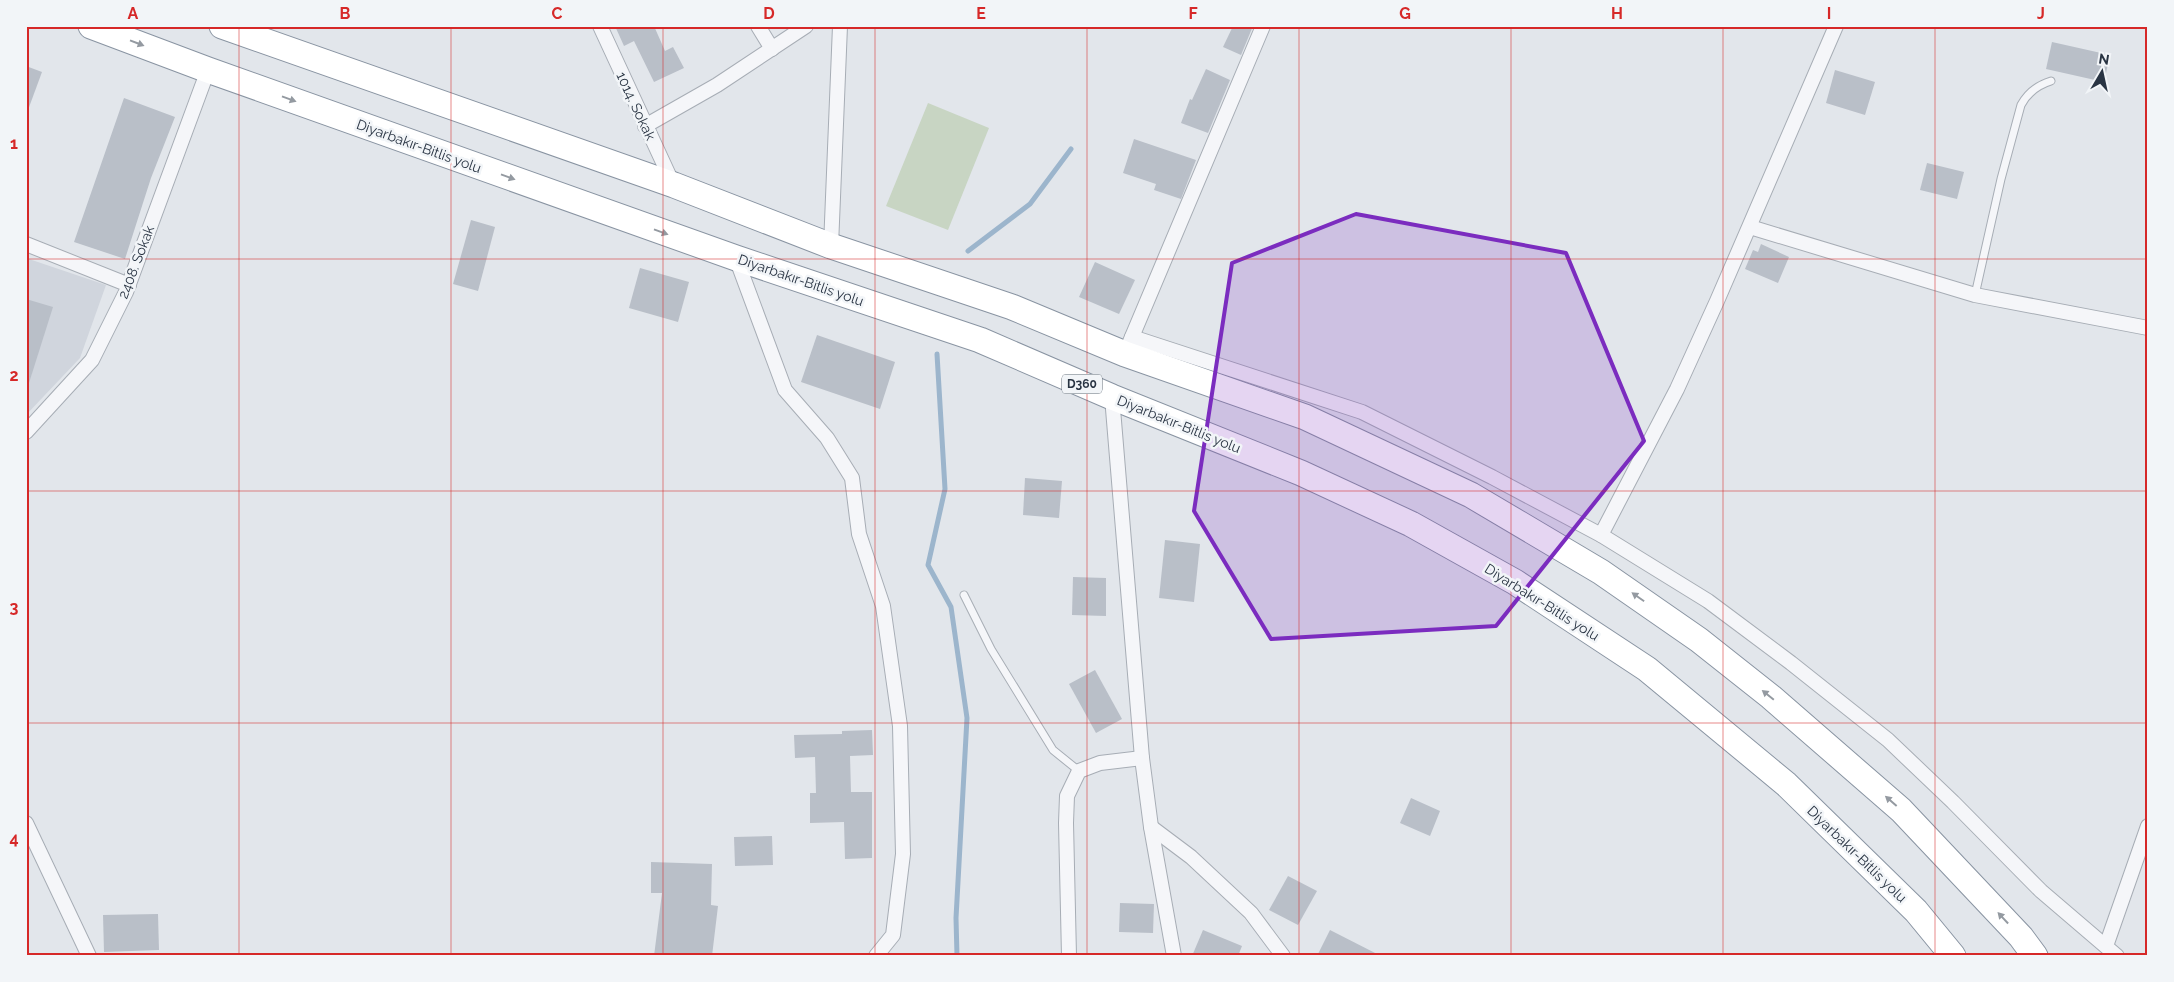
<svg xmlns="http://www.w3.org/2000/svg" width="2174" height="982" font-family="Raleway,sans-serif">
<style>
.built{fill:#d0d5dd}
.green{fill:#c8d5c3}
.lines{fill:none;stroke-linecap:round;stroke-linejoin:round}
.stream{stroke:#9cb5cc;stroke-width:5}
.building{fill:#b9bfc8}
.lane-casing{stroke:#a7adb5;stroke-width:9}
.street-casing{stroke:#a7adb5;stroke-width:16}
.highway-casing{stroke:#8994a2;stroke-width:27}
.lane{stroke:#f5f6f9;stroke-width:7}
.street{stroke:#f5f6f9;stroke-width:14}
.highway{stroke:#fff;stroke-width:25}
.oneway{fill:#949aa1}
.marked{fill:#7b2cbf;fill-opacity:0.2;stroke:#7b2cbf;stroke-width:4;stroke-linejoin:round}
.grid{fill:none;stroke:#d62828;stroke-width:1;stroke-opacity:0.55}
.labels{text-anchor:middle;stroke-width:5;stroke-linejoin:round;paint-order:stroke}
.shield{fill:#f2f5f8;stroke:#656e79;stroke-width:1}
.shield-label{font-size:12px;font-weight:bold;fill:#293443}
.street-label{font-size:14px;fill:#293443;stroke:#f2f5f8}
.neatline{fill:none;stroke:#d62828;stroke-width:2}
.grid-label{font-size:16px;text-anchor:middle;font-weight:bold;fill:#d62828}
</style>
<rect width="100%" height="100%" fill="#e2e6eb"/>
<path class="built" d="M26,258L106,285L80,358L26,415Z"/>
<path class="green" d="M928,103L989,128L948,230L886,206Z"/>
<g class="lines">
<g class="stream">
<path d="M968,251L1030,204L1071,149"/>
<path d="M937,354L945,489L928,565L951,607L967,718L956,918L957,956"/>
</g>
</g>
<g class="building">
<path d="M615,26H654L665,51L673,47L684,68L654,82L634,41L624,46Z"/>
<path d="M1233,26H1253L1241,55L1223,47Z"/>
<path d="M2052,42L2110,55L2104,82L2046,69Z"/>
<path d="M26,66L42,72L28,110H26Z"/>
<path d="M1206,69L1230,80L1208,133L1181,123L1190,99L1192,100Z"/>
<path d="M1835,70L1875,82L1865,115L1826,103Z"/>
<path d="M124,98L175,117L151,178L125,259L74,242Z"/>
<path d="M1134,139L1196,160L1181,199L1154,190L1156,184L1123,173Z"/>
<path d="M1927,163L1964,172L1957,199L1920,190Z"/>
<path d="M471,220L495,227L478,291L453,284Z"/>
<path d="M1761,244L1789,257L1778,283L1745,269L1753,250L1758,252Z"/>
<path d="M1095,262L1135,280L1119,314L1079,297Z"/>
<path d="M640,268L689,282L678,322L629,308Z"/>
<path d="M26,299L53,307L29,383H26Z"/>
<path d="M817,335L895,362L880,409L801,382Z"/>
<path d="M1025,478L1062,481L1059,518L1023,515Z"/>
<path d="M1165,540L1200,544L1194,602L1159,598Z"/>
<path d="M1073,577L1106,578V616L1072,615Z"/>
<path d="M1095,670L1122,719L1096,733L1069,684Z"/>
<path d="M872,730L873,755L850,756L851,792H872V858L845,859L844,822L810,823V793H816L815,757L795,758L794,735L842,734V731Z"/>
<path d="M1411,798L1440,811L1430,836L1400,823Z"/>
<path d="M772,836L773,865L735,866L734,837Z"/>
<path d="M651,862L712,864L711,905L718,906L712,956H654L662,893H651Z"/>
<path d="M1288,876L1317,891L1298,925L1269,910Z"/>
<path d="M1120,903L1154,904L1153,933L1119,932Z"/>
<path d="M158,914L159,950L104,952L103,915Z"/>
<path d="M1203,930L1242,946L1238,956H1192Z"/>
<path d="M1330,930L1381,956H1317Z"/>
</g>
<g class="lines">
<g class="lane-casing">
<g id="lane">
<path d="M1975,295L2001,179L2021,105C2028,92 2038,85 2051,81"/>
<path d="M964,595L991,649L1053,750L1079,771"/>
</g>
</g>
<g class="street-casing">
<g id="street">
<path d="M600,26L673,184"/>
<path d="M758,26L772,49"/>
<path d="M645,126L717,85L806,26"/>
<path d="M1750,227L1975,295L2148,328"/>
<path d="M26,244L129,285"/>
<path d="M831,246L840,26"/>
<path d="M736,258L785,390L827,438L852,478L859,534L883,606L900,726L903,854L893,935L876,956"/>
<path d="M1132,337L1362,412L1492,477L1601,535L1708,601L1791,663L1888,740L1953,802L2041,891L2117,956"/>
<path d="M1129,344L1263,26"/>
<path d="M1112,397L1142,758L1151,827L1174,956"/>
<path d="M26,432L92,360L126,292L208,70"/>
<path d="M1601,535L1677,389L1717,301L1836,26"/>
<path d="M26,823L89,956"/>
<path d="M1151,827L1191,857L1251,913L1283,956"/>
<path d="M2106,946L2148,826"/>
<path d="M1069,956L1066,823L1067,796L1079,771L1100,763L1142,758"/>
</g>
</g>
<g class="highway-casing">
<g id="highway">
<path d="M91,26L208,70L736,258L980,340L1112,397L1301,473L1411,524L1515,582L1647,669L1786,784L1916,911L1953,956"/>
<path d="M222,26L674,185L831,246L1012,307L1125,354L1305,417L1471,495L1601,572L1699,640L1771,697L1901,810L2021,937L2035,956"/>
</g>
</g>
<use href="#lane" class="lane"/>
<use href="#street" class="street"/>
<use href="#highway" class="highway"/>
</g>
<defs><path id="oneway-solid" d="M-6-.8H1V-3.2L6.5 0L1 3.2V.8H-6Z" transform="scale(1.25)"/></defs>
<g class="oneway">
<use href="#oneway-solid" transform="translate(137 43) rotate(21)"/>
<use href="#oneway-solid" transform="translate(289 99) rotate(20)"/>
<use href="#oneway-solid" transform="translate(508 177) rotate(20)"/>
<use href="#oneway-solid" transform="translate(661 232) rotate(20)"/>
<use href="#oneway-solid" transform="translate(1638 597) rotate(-145)"/>
<use href="#oneway-solid" transform="translate(1768 695) rotate(-141)"/>
<use href="#oneway-solid" transform="translate(1891 801) rotate(-139)"/>
<use href="#oneway-solid" transform="translate(2003 918) rotate(-133)"/>
</g>
<path class="marked" d="M1356,214L1566,253L1644,441L1496,626L1271,639L1194,511L1232,263Z"/>
<path class="grid" d="M239,26V956M451,26V956M663,26V956M875,26V956M1087,26V956M1299,26V956M1511,26V956M1723,26V956M1935,26V956M26,259H2148M26,491H2148M26,723H2148"/>
<g class="labels">
<rect class="shield" x="1062" y="374.5" width="40" height="19" rx="4"/>
<g class="shield-label">
<text x="1082" y="388">D360</text>
</g>
<g class="street-label">
<text transform="translate(636 106) rotate(65)" y="5">1014. Sokak</text>
<text transform="translate(419 146) rotate(20)" y="5">Diyarbakır-Bitlis yolu</text>
<text transform="translate(136 262) rotate(-69)" y="5">2408. Sokak</text>
<text transform="translate(801 280) rotate(19)" y="5">Diyarbakır-Bitlis yolu</text>
<text transform="translate(1179 424) rotate(22)" y="5">Diyarbakır-Bitlis yolu</text>
<text transform="translate(1542 602) rotate(32)" y="5">Diyarbakır-Bitlis yolu</text>
<text transform="translate(1857 854) rotate(44)" y="5">Diyarbakır-Bitlis yolu</text>
</g>
</g>
<rect width="2174" height="982" fill="none" stroke="#f2f5f8" stroke-width="55"/>
<g transform="translate(2102 72) rotate(9)" stroke="#f2f5f8" stroke-width="4" paint-order="stroke">
<path d="M0-4L9 19L0 12L-9 19Z" fill="#293443"/>
<text y="-8" font-size="14" font-weight="bold" text-anchor="middle" fill="#293443">N</text>
</g>
<rect x="28" y="28" width="2118" height="926" class="neatline"/>
<g class="grid-label">
<text x="133" y="19">A</text>
<text x="345" y="19">B</text>
<text x="557" y="19">C</text>
<text x="769" y="19">D</text>
<text x="981" y="19">E</text>
<text x="1193" y="19">F</text>
<text x="1405" y="19">G</text>
<text x="1617" y="19">H</text>
<text x="1829" y="19">I</text>
<text x="2041" y="19">J</text>
<text x="14" y="149">1</text>
<text x="14" y="381">2</text>
<text x="14" y="613">3</text>
<text x="14" y="844">4</text>
</g>
</svg>
